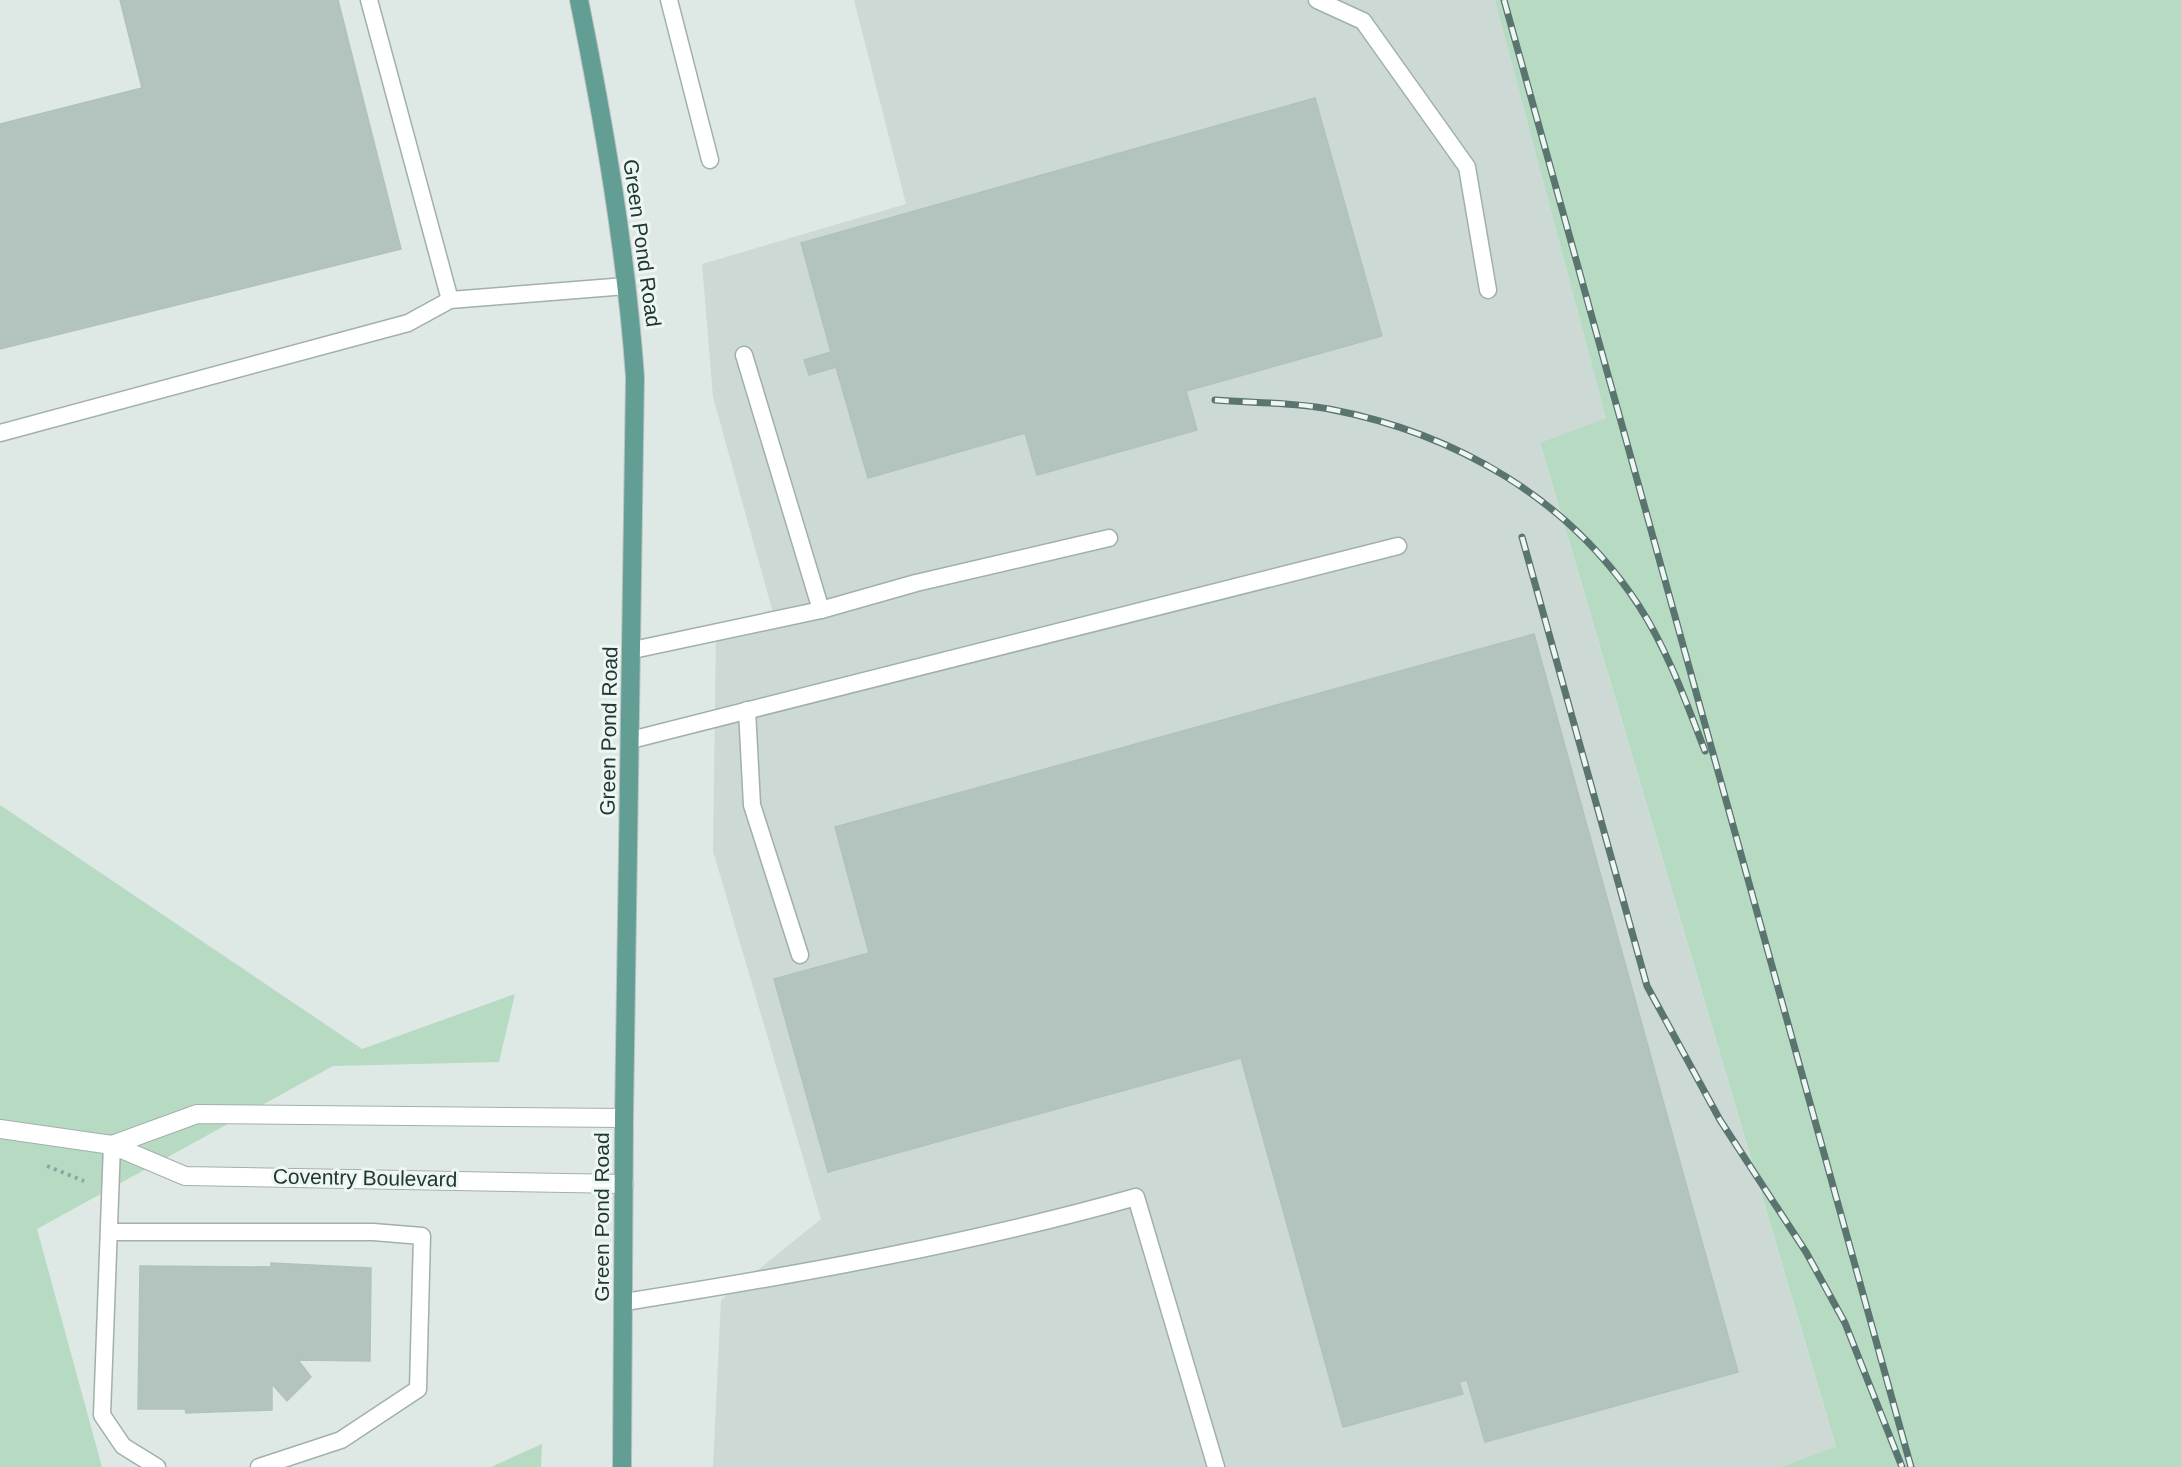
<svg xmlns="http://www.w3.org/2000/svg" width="2181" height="1467" font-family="Helvetica,sans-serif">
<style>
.built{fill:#ccd9d4}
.green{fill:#b7dac3}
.building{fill:#b3c4be;stroke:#b1c2bd;stroke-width:1.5}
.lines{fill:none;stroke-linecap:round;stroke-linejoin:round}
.service-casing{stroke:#a1b0ac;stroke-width:19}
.minor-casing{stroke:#a1b0ac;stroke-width:20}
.primary-casing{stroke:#bcc3c2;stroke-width:20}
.path{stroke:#7faca2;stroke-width:4;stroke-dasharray:3 4.5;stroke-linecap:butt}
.service{stroke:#fff;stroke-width:16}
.minor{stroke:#fff;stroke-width:18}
.primary{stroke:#639e94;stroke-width:18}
.rail-casing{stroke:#5a746f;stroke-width:7}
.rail{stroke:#eef6f3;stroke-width:4.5;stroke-dasharray:14;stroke-linecap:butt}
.labels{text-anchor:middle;stroke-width:6;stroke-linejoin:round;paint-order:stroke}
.street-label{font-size:21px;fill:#203834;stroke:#eef6f3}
</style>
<rect width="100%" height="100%" fill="#dee9e5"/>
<path class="built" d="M854,0H1495L1606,418L1540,444L1836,1448L1780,1467H713L721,1300L821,1219L713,851L716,630L775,620L713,397L702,264L906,204Z"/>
<g class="green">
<path d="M1495,0H2181V1467H1780L1836,1447L1540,443L1606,418Z"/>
<path d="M0,805L362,1049L515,994L499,1062L333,1066L37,1229L102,1467H0Z"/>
<path d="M542,1444L541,1467H491Z"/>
</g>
<g class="building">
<path d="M120,0H338L401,249L0,349V124L142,88Z"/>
<path d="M1315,98L1382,336L1186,391L1197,430L1037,475L1025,433L868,478L836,367L809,375L804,360L831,352L801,243Z"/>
<path d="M1534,634L1738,1372L1485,1442L1467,1380L1459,1382L1463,1394L1343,1427L1241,1058L828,1172L774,979L869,953L835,827Z"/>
<path d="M271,1263L371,1268L370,1361L298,1360L311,1377L287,1401L272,1384V1410L186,1413L185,1409H138L140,1266L271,1267Z"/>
</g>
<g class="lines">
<g class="service-casing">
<g id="service">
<path d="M369,0L450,300"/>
<path d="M669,0L710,160"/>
<path d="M1317,0L1363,21L1467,167L1488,290"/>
<path d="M0,433L408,323L450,300L626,286"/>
<path d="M821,610L916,583L1109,538"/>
<path d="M633,650L821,610L744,355"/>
<path d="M747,710L752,805L800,955"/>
<path d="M631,740L1398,546"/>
<path d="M112,1145L102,1415L123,1446L157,1467"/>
<path d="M111,1232H373L422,1236L418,1389L341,1440L259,1467"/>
<path d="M625,1302C796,1275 969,1244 1136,1197L1216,1467"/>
</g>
</g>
<g class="minor-casing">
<g id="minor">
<path d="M0,1129L112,1145L185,1176L624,1184"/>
<path d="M112,1145L197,1114L624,1118"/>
</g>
</g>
<g class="primary-casing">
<path id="primary" d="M579,0C604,124 626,251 635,377L624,1118L622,1467"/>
</g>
<path class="path" d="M47,1166L84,1181"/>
<use href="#service" class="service"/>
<use href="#minor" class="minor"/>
<use href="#primary" class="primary"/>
<g class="rail-casing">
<g id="rail">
<path d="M1504,0L1911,1467"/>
<path d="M1215,400C1252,403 1292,402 1329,409C1454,433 1568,497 1639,606C1668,651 1686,702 1705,751"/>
<path d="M1522,537L1647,986L1720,1120L1806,1252L1845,1323L1902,1467"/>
</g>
</g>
<use href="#rail" class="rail"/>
</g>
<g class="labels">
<g class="street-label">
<text transform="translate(642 243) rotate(82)" y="7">Green Pond Road</text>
<text transform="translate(609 731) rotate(-89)" y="7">Green Pond Road</text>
<text transform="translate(365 1178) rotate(1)" y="7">Coventry Boulevard</text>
<text transform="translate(602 1217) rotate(-90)" y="7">Green Pond Road</text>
</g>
</g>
</svg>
